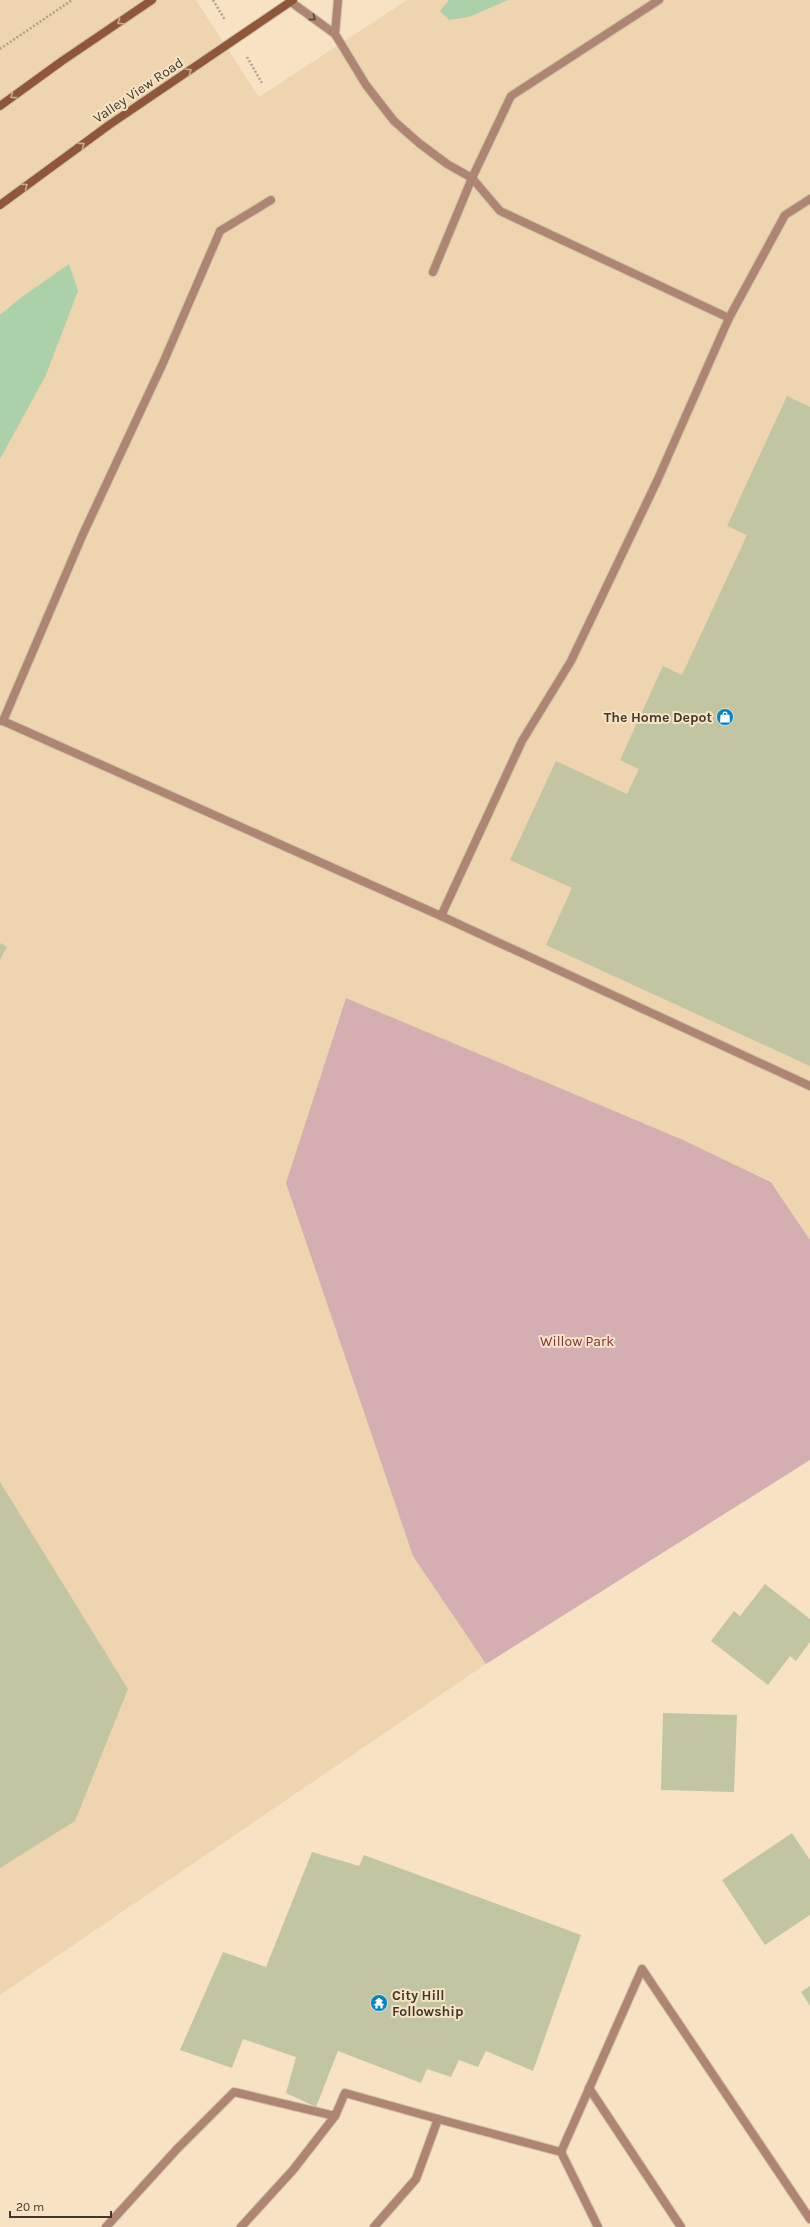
<svg xmlns="http://www.w3.org/2000/svg" width="810" height="2227" font-family="Karla,sans-serif">
<style>
.built{fill:#eed5af}
.green{fill:#d4aeb0}
.water{fill:#aad1aa}
.building{fill:#c1c5a2}
.lines{fill:none;stroke-linecap:round;stroke-linejoin:round}
.service-casing{stroke:#d2c1a5;stroke-width:10}
.secondary-casing{stroke:#d2c1a5;stroke-width:10}
.path{stroke:#b1a189;stroke-width:2.5;stroke-dasharray:2 2;stroke-linecap:butt}
.service{stroke:#ae8572;stroke-width:8}
.secondary{stroke:#90563a;stroke-width:8}
.oneway{stroke:#56473a}
.oneway2{stroke:#ceab8c}
.labels{text-anchor:middle;stroke-width:4;stroke-linejoin:round;paint-order:stroke}
.street-label{font-size:14px;fill:#40382c;stroke:#f7e3c3}
.poi-label{font-size:14px;font-weight:bold;fill:#40382c;stroke:#f7e3c3;text-anchor:end}
.park-label{font-size:14px;fill:#7b343e;stroke:#f7e3c3}
</style>
<rect width="100%" height="100%" fill="#f7e3c3"/>
<path class="built" d="M0,0H196L259,97L407,0H810V1240L771,1181L631,1119L346,998L392,1493L486,1664L0,1995Z"/>
<path class="green" d="M346,998L683,1140L771,1182L810,1240V1460L486,1664L413,1556L286,1183Z"/>
<g class="water">
<path d="M449,0H508L469,17L449,20L440,11Z"/>
<path d="M69,264L78,291L46,375L0,459V315L19,299Z"/>
</g>
<g class="building">
<path d="M787,396L810,407V1066L546,945L572,888L510,860L556,761L627,794L639,769L620,760L663,666L682,675L747,535L727,526Z"/>
<path d="M0,943L7,947L0,960Z"/>
<path d="M0,1482L128,1689L75,1821L0,1868Z"/>
<path d="M765,1584L810,1619V1642L796,1661L790,1656L768,1685L711,1641L734,1611L740,1616Z"/>
<path d="M663,1713L737,1715L734,1792L661,1790Z"/>
<path d="M792,1833L810,1860V1915L765,1945L722,1880Z"/>
<path d="M312,1852L359,1866L364,1855L581,1935L533,2071L486,2051L478,2067L459,2060L451,2077L427,2069L421,2083L338,2051L316,2107L286,2093L296,2057L243,2039L232,2068L180,2050L223,1952L266,1967Z"/>
<path d="M810,1986V2006L801,1992Z"/>
</g>
<g class="lines">
<g class="service-casing">
<g id="service">
<path d="M291,2L335,34L366,85L394,121L419,143L447,164L472,178L500,211L729,318L657,481L571,661L522,741L441,916"/>
<path d="M335,34L338,0"/>
<path d="M433,272L472,178L511,96L659,0"/>
<path d="M729,318L785,215L810,199"/>
<path d="M0,721H3L441,916L810,1086"/>
<path d="M3,721L83,534L163,363L220,231L271,200"/>
<path d="M589,2088L681,2227"/>
<path d="M561,2152L642,1969L810,2219"/>
<path d="M106,2227L177,2149L234,2092L335,2116L345,2093L438,2119"/>
<path d="M241,2227L293,2170L335,2116"/>
<path d="M374,2227L416,2179L438,2119L561,2152L598,2227"/>
</g>
</g>
<g class="secondary-casing">
<g id="secondary">
<path d="M0,106L62,61L152,0"/>
<path d="M0,205L109,125L293,0"/>
</g>
</g>
<g class="path">
<path d="M213,0L225,20"/>
<path d="M0,49L72,0"/>
<path d="M247,57L262,83"/>
</g>
<use href="#service" class="service"/>
<use href="#secondary" class="secondary"/>
</g>
<defs><path id="oneway-chevron" d="M-2-3.5L2.5 0L-2 3.5" fill="none" stroke-width="1.6" stroke-linecap="round" stroke-linejoin="round"/></defs>
<use class="oneway" href="#oneway-chevron" transform="translate(313 18) rotate(36)"/>
<g class="oneway2">
<use href="#oneway-chevron" transform="translate(120 22) rotate(146)"/>
<use href="#oneway-chevron" transform="translate(189 71) rotate(-34)"/>
<use href="#oneway-chevron" transform="translate(13 96) rotate(144)"/>
<use href="#oneway-chevron" transform="translate(82 145) rotate(-36)"/>
<use href="#oneway-chevron" transform="translate(25 186) rotate(-36)"/>
</g>
<defs>
<g id="shop-disc" transform="scale(0.9)"><circle r="9.5" fill="#0085cc" stroke="#f7e3c3"/><path d="M-5-2.5h2.3a2.7 3.5 0 0 1 5.4 0H5L5.5 6h-11ZM-1.5-2.5h3a1.5 2.3 0 0 0-3 0Z" fill="#fff"/></g>
<g id="temple-disc" transform="scale(0.9)"><circle r="9.5" fill="#0085cc" stroke="#f7e3c3"/><path d="M0-6L5-2H3V0L6.5 2.5H4V6H1.5V3h-3V6H-4V2.5H-6.5L-3 0V-2H-5Z" fill="#fff"/></g>
</defs>
<g fill-rule="evenodd">
<use href="#shop-disc" x="725" y="717"/>
<use href="#temple-disc" x="379" y="2003"/>
</g>
<g class="labels">
<g class="street-label">
<text transform="translate(138 90) rotate(-34)" y="5">Valley View Road</text>
</g>
<g class="poi-label">
<text x="712" y="722">The Home Depot</text>
<text x="392" y="2000" text-anchor="start">City Hill<tspan x="392" dy="16">Followship</tspan></text>
</g>
<g class="park-label">
<text x="577" y="1346">Willow Park</text>
</g>
</g>
<path d="M10 2211v6h101v-6" fill="none" stroke="#40382c" stroke-width="2"/>
<text x="16" y="2211" font-size="12" fill="#40382c" stroke="#f7e3c3" stroke-width="3" paint-order="stroke">20 m</text>
</svg>
